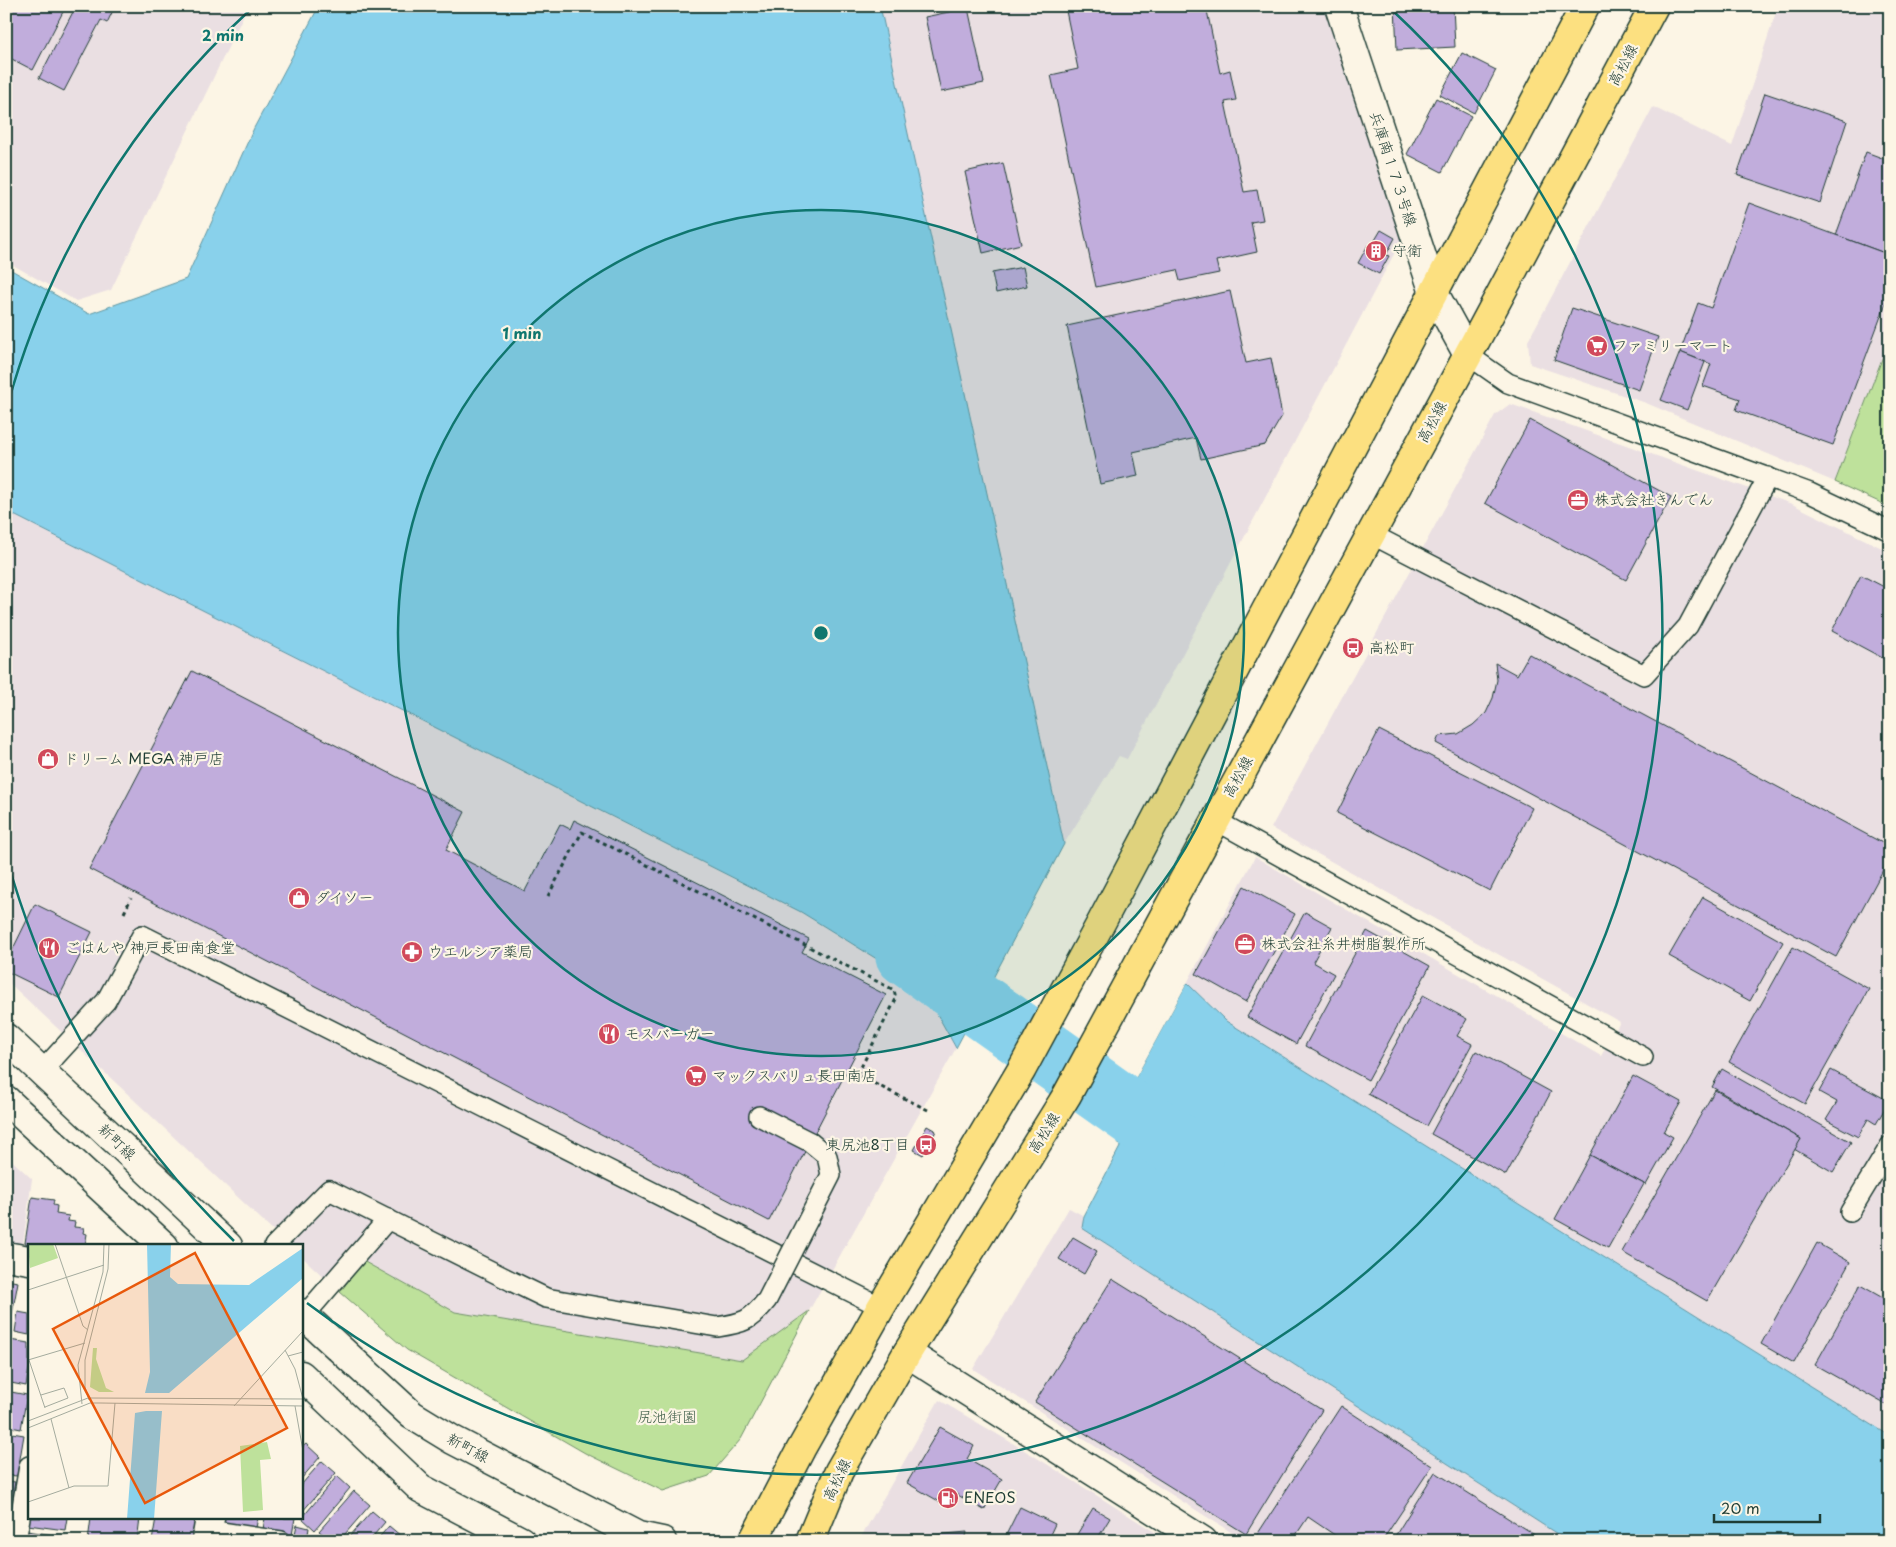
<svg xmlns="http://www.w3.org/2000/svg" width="1896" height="1547" font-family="'Playpen Sans','Klee One',sans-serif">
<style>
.built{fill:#eadfe2}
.green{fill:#bee19b;stroke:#6e8f68}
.water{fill:#89d1eb;stroke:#5f96a2}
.pier{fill:#fcf5e5}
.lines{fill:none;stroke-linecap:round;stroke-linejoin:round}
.river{stroke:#89d1eb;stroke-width:64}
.building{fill:#c1addc;stroke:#1f3d34}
.lane-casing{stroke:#1f3d34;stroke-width:22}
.street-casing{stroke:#1f3d34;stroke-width:31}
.secondary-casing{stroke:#1f3d34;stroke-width:31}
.primary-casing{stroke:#1f3d34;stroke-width:31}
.path{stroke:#1f3d34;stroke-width:3;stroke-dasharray:4 4;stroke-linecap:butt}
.lane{stroke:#fcf5e5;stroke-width:19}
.street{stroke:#fcf5e5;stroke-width:28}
.secondary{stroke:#fcf5e5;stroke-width:28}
.primary{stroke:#fce080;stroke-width:28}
.lane-bridge-casing{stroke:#1f3d34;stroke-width:22;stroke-linecap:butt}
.lane-bridge{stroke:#fcf5e5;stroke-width:19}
.ring{fill:none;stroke:#0f766e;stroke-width:2.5}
.labels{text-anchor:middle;stroke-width:4.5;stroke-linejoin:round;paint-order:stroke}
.street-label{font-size:15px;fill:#1f3d34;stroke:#fcf5e5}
.poi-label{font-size:15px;fill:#1f3d34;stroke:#fcf5e5;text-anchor:start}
.park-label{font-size:15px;fill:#3f5e49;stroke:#fcf5e5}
.inset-road{fill:none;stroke:#a4ab9e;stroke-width:1}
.view{fill:#e8590c;fill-opacity:0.15;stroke:#e8590c;stroke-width:2.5}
.inset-edge{fill:none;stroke:#1f3d34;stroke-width:2.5}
.centre{fill:#0f766e;stroke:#fcf5e5;stroke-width:2.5}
.ring-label{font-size:15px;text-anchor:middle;font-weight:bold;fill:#0f766e;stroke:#fcf5e5;stroke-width:4.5;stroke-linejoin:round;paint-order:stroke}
</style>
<rect width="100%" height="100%" fill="#fcf5e5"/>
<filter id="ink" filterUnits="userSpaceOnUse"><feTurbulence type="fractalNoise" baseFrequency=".02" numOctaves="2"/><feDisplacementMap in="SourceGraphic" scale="10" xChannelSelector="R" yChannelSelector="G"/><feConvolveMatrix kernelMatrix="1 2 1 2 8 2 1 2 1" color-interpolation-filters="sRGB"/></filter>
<g filter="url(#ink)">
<g class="built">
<path d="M6,6H248L111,290L76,301L6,261Z"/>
<path d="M879,6H1323L1402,239L1127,759L1119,756L1064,844Z"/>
<path d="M1778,6H1890V338L1835,482L1646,403L1530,364L1528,341L1653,107L1732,146Z"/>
<path d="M1510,404L1792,504L1890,552V1436L1226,1021L1187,983L1255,857L1601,1056L1620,1022L1271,828L1495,415Z"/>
<path d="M6,511L801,912L922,987L956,1048L809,1311L742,1360L455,1312L363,1261L340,1292L301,1256V1246H290L6,980Z"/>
<path d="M6,1155L32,1179L23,1244L6,1241Z"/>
<path d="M1069,1208L1084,1216L1082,1228L1568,1541H1245L973,1369Z"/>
<path d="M939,1400L1034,1456L1169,1541H859Z"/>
</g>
<g class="green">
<path d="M1890,338V507L1835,482Z"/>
<path d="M363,1261L455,1312L742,1360L809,1311L741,1439L709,1476L663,1491L585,1453L407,1350L340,1292Z"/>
</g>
<g class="water">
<path d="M319,6H880L1064,844L956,1048L922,987L801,912L6,511V267L89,314L186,279L254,128Z"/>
<path d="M1187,983L1226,1021L1890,1436V1541H1568L1082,1228L1084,1216L1120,1147L1111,1123Z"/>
</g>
<path class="pier" d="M1185,981L1187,983L1111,1123L1109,1122Z"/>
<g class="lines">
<path class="river" d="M907,954L1171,1141L1193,1154"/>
</g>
<g class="building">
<path d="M6,6H66L33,70L6,56Z"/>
<path d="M76,6H115L107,23L101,20L64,91L39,78Z"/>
<path d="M1065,6H1206L1220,73L1230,70L1236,100L1225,102L1244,192L1257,190L1263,220L1251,222L1257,252L1216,261L1219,273L1180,281L1177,270L1096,287L1051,75L1078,69Z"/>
<path d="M1278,6H1291L1279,11Z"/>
<path d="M1395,6H1453L1455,47L1397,50Z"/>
<path d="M968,8L984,83L941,92L925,17Z"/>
<path d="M1462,53L1496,70L1474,113L1440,95Z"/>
<path d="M1765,93L1847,121L1820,203L1737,175Z"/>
<path d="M1436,98L1471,116L1442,172L1407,154Z"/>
<path d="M1866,152L1890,161V255L1836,235Z"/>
<path d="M1003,163L1021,244L983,253L965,172Z"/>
<path d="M1749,203L1890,255V292L1833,445L1736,410L1740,399L1703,386L1711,364L1680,352L1698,303L1711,308Z"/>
<path d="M1381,230L1395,238L1386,255L1389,256L1379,274L1358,263L1368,245L1371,247Z"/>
<path d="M1023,267L1027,286L996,293L992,273Z"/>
<path d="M1230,291L1246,363L1271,358L1282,416L1265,445L1201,459L1196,438L1133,452L1138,476L1100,484L1067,326Z"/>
<path d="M1572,308L1658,337L1639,390L1554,360Z"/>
<path d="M1680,352L1705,362L1687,410L1661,400Z"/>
<path d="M1530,420L1671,497L1626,580L1485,503Z"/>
<path d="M1861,575L1890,590V662L1832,631Z"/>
<path d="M1529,654L1890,847V857L1836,957L1436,743L1439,736L1458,734L1473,725L1486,713L1493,698L1497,680L1495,663L1517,675Z"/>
<path d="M192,671L465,812L446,850L525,891L560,824L570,829L574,820L809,939L802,952L886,995L769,1221L89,869Z"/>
<path d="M1379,730L1532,808L1490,891L1337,813Z"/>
<path d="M1244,886L1295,914L1246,1002L1196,974Z"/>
<path d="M1703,897L1783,942L1750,1001L1669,956Z"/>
<path d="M35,904L92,932L59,997L6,971V963Z"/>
<path d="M1305,912L1332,927L1313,962L1334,974L1296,1044L1247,1017Z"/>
<path d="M1367,931L1430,966L1368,1080L1305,1046Z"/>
<path d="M1793,947L1869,989L1805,1104L1729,1062Z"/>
<path d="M1423,995L1467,1019L1457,1036L1472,1044L1427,1126L1368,1094Z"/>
<path d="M1476,1051L1551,1092L1506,1175L1431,1134Z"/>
<path d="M1722,1069L1851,1142L1833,1172L1794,1149L1801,1139L1712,1087Z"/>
<path d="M1831,1070L1889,1101L1876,1124L1868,1119L1858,1137L1826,1120L1837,1102L1819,1092Z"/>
<path d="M1633,1076L1681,1102L1664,1132L1673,1137L1646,1185L1590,1155Z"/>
<path d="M1715,1090L1801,1139L1707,1301L1622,1252Z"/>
<path d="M927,1126L936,1131L923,1155L914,1150Z"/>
<path d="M1590,1155L1644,1184L1608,1248L1555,1219Z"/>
<path d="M32,1197L54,1200L53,1205L57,1206L56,1214L69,1216L68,1221L75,1222L74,1227L84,1228L83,1233L87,1234L85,1246H47L25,1243Z"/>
<path d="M1073,1237L1097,1251L1084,1274L1059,1259Z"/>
<path d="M1817,1243L1850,1262L1794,1363L1761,1344Z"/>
<path d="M1112,1279L1322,1410L1246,1534L1035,1402Z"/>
<path d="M6,1280L18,1282L9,1330H6Z"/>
<path d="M1860,1285L1890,1302V1407L1815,1365Z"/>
<path d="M18,1312L29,1314V1335L15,1332Z"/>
<path d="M9,1340L29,1343V1368L26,1386L6,1382V1358Z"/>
<path d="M6,1391L27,1395L21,1429L6,1426Z"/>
<path d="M1341,1406L1432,1466L1382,1541H1338L1339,1538L1308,1517L1292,1541H1253Z"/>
<path d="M940,1427L974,1446L967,1459L1002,1479L984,1510L949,1490L942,1503L907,1483Z"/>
<path d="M6,1432L24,1435L17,1476L6,1475Z"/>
<path d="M306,1444L320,1457L301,1479V1448Z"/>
<path d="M322,1461L336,1473L301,1513V1485Z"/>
<path d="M1435,1472L1544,1541H1392Z"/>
<path d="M337,1476L350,1488L315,1530L302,1518Z"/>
<path d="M6,1481L15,1482L8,1520H6Z"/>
<path d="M354,1491L370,1505L339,1541H331L319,1531Z"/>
<path d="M1020,1507L1055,1524L1047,1541H1003Z"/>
<path d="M1093,1508L1110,1518L1096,1541H1073Z"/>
<path d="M372,1511L385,1522L369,1541H353L349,1537Z"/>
<path d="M29,1518H67L65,1530L28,1525Z"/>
<path d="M91,1518H140L137,1541H88Z"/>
<path d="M156,1518L195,1520L191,1541H152Z"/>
<path d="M220,1518H258L255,1532L219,1525Z"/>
<path d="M265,1518H295L292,1535L263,1529Z"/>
<path d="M297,1525L309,1528L307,1540L294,1538Z"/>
<path d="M389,1526L407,1541H376Z"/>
<path d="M27,1531L67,1537V1541H26Z"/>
<path d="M967,1532L965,1541H888L890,1539Z"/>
</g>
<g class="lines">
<g class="lane-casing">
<g id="lane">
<path d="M1468,355L1508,383L1810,493L1890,531"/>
<path d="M1371,534L1644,675L1688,626L1768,477"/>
<path d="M1215,820L1643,1057"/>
<path d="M42,1071L106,1001L142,935L881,1307"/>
<path d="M759,1116L810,1142"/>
<path d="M1850,1212L1890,1146"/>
<path d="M274,1246L329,1190L511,1281"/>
<path d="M304,1316L388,1219"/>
<path d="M208,1530L281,1541"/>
<path d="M16,1541L29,1466"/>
</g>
</g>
<g class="street-casing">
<g id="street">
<path d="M1339,6L1434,293L1468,355"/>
<path d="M6,1256L29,1260"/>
<path d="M907,1353L1203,1541"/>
<path d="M206,1541L210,1518"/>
</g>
</g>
<g class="secondary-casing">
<g id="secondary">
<path d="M6,1038L228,1246"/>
<path d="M6,1100L164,1246"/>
<path d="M301,1313L412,1415L453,1440L638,1536L662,1541"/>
<path d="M301,1375L420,1488L521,1541"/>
</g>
</g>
<g class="primary-casing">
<g id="primary">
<path d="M753,1541L801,1449L881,1307L1022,1069L1102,921L1585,6"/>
<path d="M810,1541L839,1471L907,1353L1067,1095L1468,355L1654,6"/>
</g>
</g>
<g class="path">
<path d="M548,896L582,832L894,990L896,999L857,1075L930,1111"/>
<path d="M124,913L131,898"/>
</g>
<use href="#lane" class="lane"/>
<use href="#street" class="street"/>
<use href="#secondary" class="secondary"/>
<use href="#primary" class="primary"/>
<g class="lane-bridge-casing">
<path id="lane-bridge" d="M511,1281L546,1298L717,1327C744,1323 750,1321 767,1300L831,1175L827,1156L810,1142"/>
</g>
<use href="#lane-bridge" class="lane-bridge"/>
</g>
</g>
<circle cx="821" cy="633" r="423" fill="#0f766e" fill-opacity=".12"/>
<g class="ring">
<circle cx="821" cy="633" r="423"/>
<path d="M234 1241A845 845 0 0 1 7 859M7 407A845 845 0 0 1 250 10M1392 10A845 845 0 0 1 307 1303"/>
</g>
<defs>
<g id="building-disc" transform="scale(1.125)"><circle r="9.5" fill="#d1495b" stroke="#fcf5e5"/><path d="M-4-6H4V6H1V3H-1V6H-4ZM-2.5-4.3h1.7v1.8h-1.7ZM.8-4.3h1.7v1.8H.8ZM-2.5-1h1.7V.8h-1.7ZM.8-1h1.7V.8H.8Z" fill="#fff"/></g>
<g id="supermarket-disc" transform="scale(1.125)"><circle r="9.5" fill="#d1495b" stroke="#fcf5e5"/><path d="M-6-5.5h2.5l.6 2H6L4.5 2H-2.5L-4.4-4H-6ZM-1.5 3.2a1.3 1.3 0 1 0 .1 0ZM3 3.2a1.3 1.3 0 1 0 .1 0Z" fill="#fff"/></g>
<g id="office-disc" transform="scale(1.125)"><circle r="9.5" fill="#d1495b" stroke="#fcf5e5"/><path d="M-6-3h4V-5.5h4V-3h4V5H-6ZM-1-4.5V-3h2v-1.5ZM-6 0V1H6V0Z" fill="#fff"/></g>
<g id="bus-disc" transform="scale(1.125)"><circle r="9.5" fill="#d1495b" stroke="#fcf5e5"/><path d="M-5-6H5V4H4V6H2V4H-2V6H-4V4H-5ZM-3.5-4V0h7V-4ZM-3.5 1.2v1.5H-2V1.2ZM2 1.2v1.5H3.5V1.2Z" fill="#fff"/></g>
<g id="shop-disc" transform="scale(1.125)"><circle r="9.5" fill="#d1495b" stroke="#fcf5e5"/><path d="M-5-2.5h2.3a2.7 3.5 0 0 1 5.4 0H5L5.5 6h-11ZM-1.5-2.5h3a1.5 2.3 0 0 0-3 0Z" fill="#fff"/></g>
<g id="restaurant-disc" transform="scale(1.125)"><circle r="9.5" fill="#d1495b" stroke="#fcf5e5"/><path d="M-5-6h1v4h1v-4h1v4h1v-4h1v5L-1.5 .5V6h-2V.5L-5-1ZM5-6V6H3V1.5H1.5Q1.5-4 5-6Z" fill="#fff"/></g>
<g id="pharmacy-disc" transform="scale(1.125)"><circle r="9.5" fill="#d1495b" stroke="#fcf5e5"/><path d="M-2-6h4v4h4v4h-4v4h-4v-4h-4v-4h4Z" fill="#fff"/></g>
<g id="fuel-disc" transform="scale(1.125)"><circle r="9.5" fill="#d1495b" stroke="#fcf5e5"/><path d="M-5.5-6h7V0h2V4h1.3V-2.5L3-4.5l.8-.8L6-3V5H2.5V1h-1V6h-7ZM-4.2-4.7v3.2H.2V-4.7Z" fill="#fff"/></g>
</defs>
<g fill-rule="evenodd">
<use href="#building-disc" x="1376" y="251"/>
<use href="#supermarket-disc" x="1597" y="346"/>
<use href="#office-disc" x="1578" y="500"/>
<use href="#bus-disc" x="1353" y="648"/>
<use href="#shop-disc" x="48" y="759"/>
<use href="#shop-disc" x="299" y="898"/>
<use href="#office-disc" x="1245" y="944"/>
<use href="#restaurant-disc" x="49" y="948"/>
<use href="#pharmacy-disc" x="412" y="952"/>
<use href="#restaurant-disc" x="609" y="1034"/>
<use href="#supermarket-disc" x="696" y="1076"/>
<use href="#bus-disc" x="926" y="1145"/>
<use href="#fuel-disc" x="948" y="1498"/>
</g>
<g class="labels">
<g class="street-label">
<text transform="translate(1623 65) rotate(-62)" y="5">高松線</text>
<text transform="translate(1393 169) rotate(72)" y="5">兵庫南１７３号線</text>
<text transform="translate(1432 422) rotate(-62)" y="5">高松線</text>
<text transform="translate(1238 777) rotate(-61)" y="5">高松線</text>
<text transform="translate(1044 1133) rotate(-58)" y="5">高松線</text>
<text transform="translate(117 1142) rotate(44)" y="5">新町線</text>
<text transform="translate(468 1448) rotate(28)" y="5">新町線</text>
<text transform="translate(837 1480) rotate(-65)" y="5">高松線</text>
</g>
<g class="poi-label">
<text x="1392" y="256">守衛</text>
<text x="1613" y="351">ファミリーマート</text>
<text x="1594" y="505">株式会社きんでん</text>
<text x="1369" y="653">高松町</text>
<text x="64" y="764">ドリーム MEGA 神戸店</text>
<text x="315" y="903">ダイソー</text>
<text x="1261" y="949">株式会社糸井樹脂製作所</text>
<text x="65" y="953">ごはんや 神戸長田南食堂</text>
<text x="428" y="957">ウエルシア薬局</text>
<text x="625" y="1039">モスバーガー</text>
<text x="712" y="1081">マックスバリュ長田南店</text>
<text x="910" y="1150" text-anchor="end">東尻池8丁目</text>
<text x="964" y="1503">ENEOS</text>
</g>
<g class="park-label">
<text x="667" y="1422">尻池街園</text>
</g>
</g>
<g transform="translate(28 1244)">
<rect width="275" height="275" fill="#fcf5e5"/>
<path d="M25,0L30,14L2,24L0,1ZM65,104H69L68,115L78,144L86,148H71L62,143ZM239,198L243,215L232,216L235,266L215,268L212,202Z" fill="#bee19b"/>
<path d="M119,0H143L142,33L150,40L221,41L275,4V34L141,149H117L122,128ZM118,167H134L126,275H99L107,169Z" fill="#89d1eb"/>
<path class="inset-road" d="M27,0L55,82L60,86M0,46L76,21M257,106L267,125L275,155M260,112L275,108M0,113L17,164M0,116L57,99M13,151L36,144L40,154L17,163M61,156L57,143V116L80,25L81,0M54,160L50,121L75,28L76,0M206,162L275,87M267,162L275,207M23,175L41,244M0,177L60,154L275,155M0,184L62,159H72L275,162M0,258L46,242H80L87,159"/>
<path class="view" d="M167,9L259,184L117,259L25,85Z"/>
<rect width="275" height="275" class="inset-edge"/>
</g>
<circle cx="821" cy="633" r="8" class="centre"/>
<g class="ring-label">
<text x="223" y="41">2 min</text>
<text x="522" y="339">1 min</text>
</g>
<rect width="1896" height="1547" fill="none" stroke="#fcf5e5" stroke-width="25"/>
<rect x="12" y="12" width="1871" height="1522" fill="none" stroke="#1f3d34" stroke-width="2" filter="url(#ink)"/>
<path d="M1714 1514v8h106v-8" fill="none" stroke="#1f3d34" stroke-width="2.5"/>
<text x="1721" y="1514" font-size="15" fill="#1f3d34" stroke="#fcf5e5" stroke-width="4" paint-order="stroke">20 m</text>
</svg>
